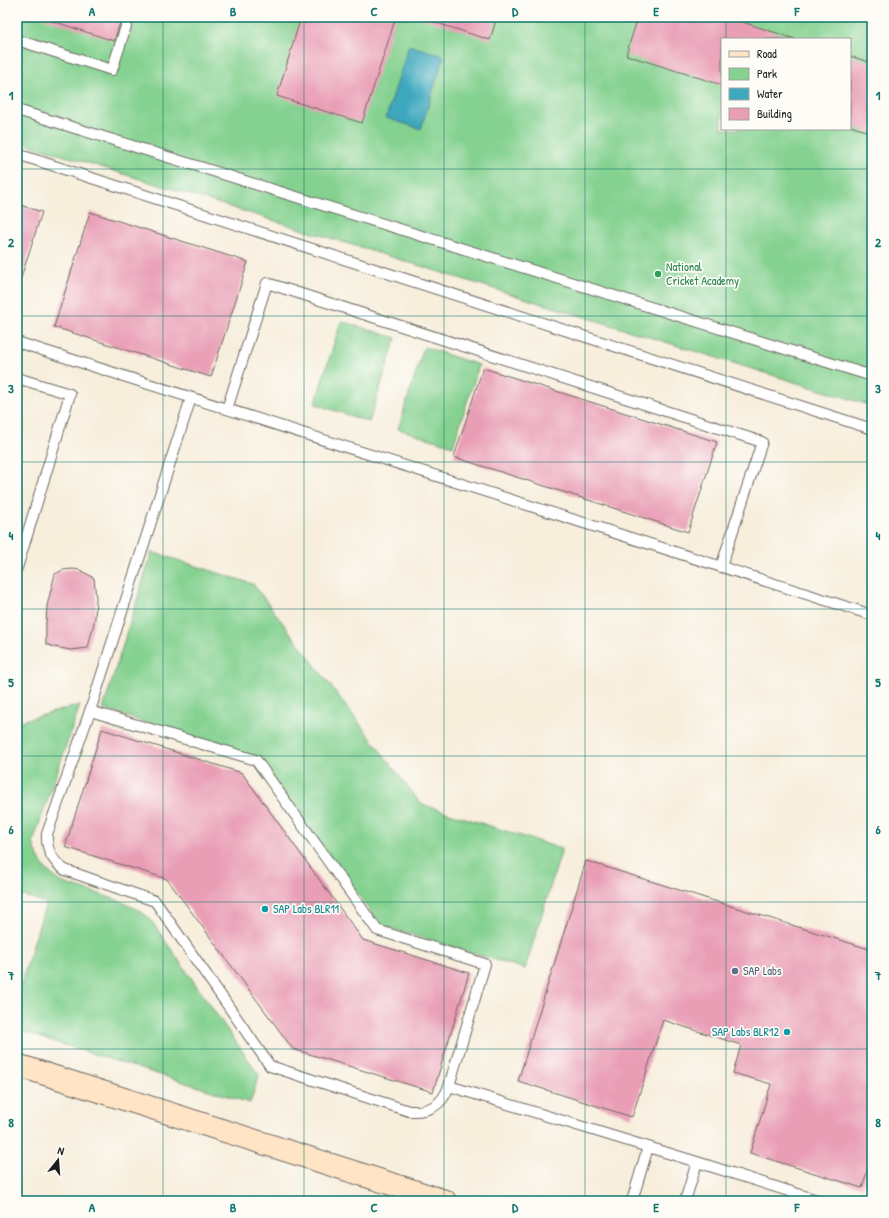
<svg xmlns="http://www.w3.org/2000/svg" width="889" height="1218" font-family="'Patrick Hand',sans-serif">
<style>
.green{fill:#84d190;stroke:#507656;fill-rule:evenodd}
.water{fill:#3ea8be;stroke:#2d626d}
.building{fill:#e99eb6}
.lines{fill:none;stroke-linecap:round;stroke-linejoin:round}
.lane-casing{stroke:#69665f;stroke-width:12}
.secondary-casing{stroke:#69665f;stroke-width:24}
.lane{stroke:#fff;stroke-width:10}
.secondary{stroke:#ffe4c6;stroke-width:22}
.grid{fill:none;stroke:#0f766e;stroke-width:1;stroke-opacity:0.55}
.leisure-dot{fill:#2e9e5b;stroke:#fdfcf7;stroke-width:1.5}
.culture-dot{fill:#0f9aa8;stroke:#fdfcf7;stroke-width:1.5}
.service-dot{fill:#5c6f8a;stroke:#fdfcf7;stroke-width:1.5}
.labels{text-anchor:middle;stroke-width:3.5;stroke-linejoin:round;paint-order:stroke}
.leisure-label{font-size:12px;fill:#27864d;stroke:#fdfcf7;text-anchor:start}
.culture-label{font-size:12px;fill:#0d838f;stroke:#fdfcf7;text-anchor:start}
.service-label{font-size:12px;fill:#4e5e75;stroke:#fdfcf7;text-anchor:start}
.neatline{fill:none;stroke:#0f766e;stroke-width:1.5}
.grid-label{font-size:13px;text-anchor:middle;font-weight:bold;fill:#0f766e}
</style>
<rect width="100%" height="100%" fill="#fdfcf7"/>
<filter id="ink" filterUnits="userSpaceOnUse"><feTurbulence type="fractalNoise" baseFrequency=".025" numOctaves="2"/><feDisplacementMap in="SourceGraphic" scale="8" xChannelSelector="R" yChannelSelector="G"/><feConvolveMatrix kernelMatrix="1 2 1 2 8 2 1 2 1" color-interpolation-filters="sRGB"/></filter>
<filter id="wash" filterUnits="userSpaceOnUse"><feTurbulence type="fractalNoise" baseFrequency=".012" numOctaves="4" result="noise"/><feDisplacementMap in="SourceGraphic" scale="16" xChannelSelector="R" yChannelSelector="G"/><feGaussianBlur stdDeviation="0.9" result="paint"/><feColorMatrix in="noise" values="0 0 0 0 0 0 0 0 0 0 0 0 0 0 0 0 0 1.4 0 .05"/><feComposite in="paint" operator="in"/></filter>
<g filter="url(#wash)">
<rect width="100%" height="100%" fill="#f7eedc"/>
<g class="green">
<path d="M17,17H872V406L17,141ZM722,39H850V129H722Z"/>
<path d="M341,321L396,338L369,422L315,404Z"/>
<path d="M424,347L479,365L453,446L398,429Z"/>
<path d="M152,552L253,584L421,804L562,849L525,969L380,925L259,759L103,709Z"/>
<path d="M80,705L33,842C37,861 47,873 63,883C89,892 131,900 150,919L259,1075L250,1103L17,1030V997L46,903L17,894V722Z"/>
</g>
<path class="water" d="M409,45L444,56L421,129L386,118Z"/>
<g id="blocks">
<g class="building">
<path d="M40,17H122L114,41Z"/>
<path d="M301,17H396L362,123L277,96Z"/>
<path d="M418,17H497L490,40Z"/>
<path d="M638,17H727L795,39H722V85L626,55Z"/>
<path d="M850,56L872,63V133L850,126Z"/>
<path d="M17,204L42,212L17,290Z"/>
<path d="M90,212L248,262L211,377L54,327Z"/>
<path d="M483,368L717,442L688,532L454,457Z"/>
<path d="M73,569L80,570L94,578L96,598L95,618L88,648L71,650L54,647L46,644V625L47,606L55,574L63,570Z"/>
<path d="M102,729L242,773L363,940L469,973L433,1092L293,1049L167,879L65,847Z"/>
<path d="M586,861L872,950V1155L862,1188L750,1153L771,1084L733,1073L741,1045L663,1020L632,1117L518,1081Z"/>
</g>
</g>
</g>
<g filter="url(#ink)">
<use href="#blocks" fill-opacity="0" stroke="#69665f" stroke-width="1"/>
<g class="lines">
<g class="lane-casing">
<g id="lane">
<path d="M17,40L112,70L129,17"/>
<path d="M17,110L872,376"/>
<path d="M17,154L872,429"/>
<path d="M17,342L872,615"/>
<path d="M17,378L70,394L17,568"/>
<path d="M227,409L267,283L762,442L721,567"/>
<path d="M90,711L191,398"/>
<path d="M449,1086L485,964L377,930L256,760L90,711L47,834C46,850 52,861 65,870L155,901L270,1066L409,1111C429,1112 442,1106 449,1086L648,1147"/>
<path d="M697,1162L820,1201"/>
<path d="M632,1201L648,1147L697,1162L685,1201"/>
</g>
</g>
<g class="secondary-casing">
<path id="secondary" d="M17,1065L445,1201"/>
</g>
<use href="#lane" class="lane"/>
<use href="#secondary" class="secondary"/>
</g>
</g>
<path class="grid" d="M163,17V1201M304,17V1201M444,17V1201M585,17V1201M726,17V39M726,129V1201M17,169H872M17,316H872M17,462H872M17,609H872M17,756H872M17,902H872M17,1049H872"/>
<circle class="leisure-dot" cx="658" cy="274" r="4"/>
<g class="culture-dot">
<circle cx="265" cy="909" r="4"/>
<circle cx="787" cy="1032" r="4"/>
</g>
<circle class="service-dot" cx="735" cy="971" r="4"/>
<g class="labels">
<g class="leisure-label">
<text x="666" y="271">National<tspan x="666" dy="14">Cricket Academy</tspan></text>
</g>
<g class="culture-label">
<text x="273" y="913">SAP Labs BLR11</text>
<text x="779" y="1036" text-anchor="end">SAP Labs BLR12</text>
</g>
<g class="service-label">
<text x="743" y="975">SAP Labs</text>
</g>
</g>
<rect width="889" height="1218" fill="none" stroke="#fdfcf7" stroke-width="44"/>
<rect x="721" y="38" width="130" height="92" fill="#fdfcf7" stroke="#a3a29f"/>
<rect x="729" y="51" width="20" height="6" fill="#ffe4c6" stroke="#a3a29f"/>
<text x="757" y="58" font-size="12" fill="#1c1c1c">Road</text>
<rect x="729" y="68" width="20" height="12" fill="#84d190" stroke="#a3a29f"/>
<text x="757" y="78" font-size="12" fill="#1c1c1c">Park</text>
<rect x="729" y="88" width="20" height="12" fill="#3ea8be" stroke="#a3a29f"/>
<text x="757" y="98" font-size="12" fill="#1c1c1c">Water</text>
<rect x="729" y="108" width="20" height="12" fill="#e99eb6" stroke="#a3a29f"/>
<text x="757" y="118" font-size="12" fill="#1c1c1c">Building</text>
<g transform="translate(58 1160) rotate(17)" stroke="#fdfcf7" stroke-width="3" paint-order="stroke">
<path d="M0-3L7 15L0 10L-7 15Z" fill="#1c1c1c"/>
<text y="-6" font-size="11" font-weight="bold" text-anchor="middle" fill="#1c1c1c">N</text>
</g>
<rect x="22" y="22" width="845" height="1174" class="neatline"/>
<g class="grid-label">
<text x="92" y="16">A</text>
<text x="233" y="16">B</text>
<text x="374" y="16">C</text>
<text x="515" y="16">D</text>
<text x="656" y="16">E</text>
<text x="797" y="16">F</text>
<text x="11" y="100">1</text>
<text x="878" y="100">1</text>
<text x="11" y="247">2</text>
<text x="878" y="247">2</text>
<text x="11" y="393">3</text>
<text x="878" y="393">3</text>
<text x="11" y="540">4</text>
<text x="878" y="540">4</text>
<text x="11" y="687">5</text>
<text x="878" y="687">5</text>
<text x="11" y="834">6</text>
<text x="878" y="834">6</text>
<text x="11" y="980">7</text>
<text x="878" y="980">7</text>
<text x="11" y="1127">8</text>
<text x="878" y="1127">8</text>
<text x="92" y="1212">A</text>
<text x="233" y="1212">B</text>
<text x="374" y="1212">C</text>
<text x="515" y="1212">D</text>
<text x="656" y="1212">E</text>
<text x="797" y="1212">F</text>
</g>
</svg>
